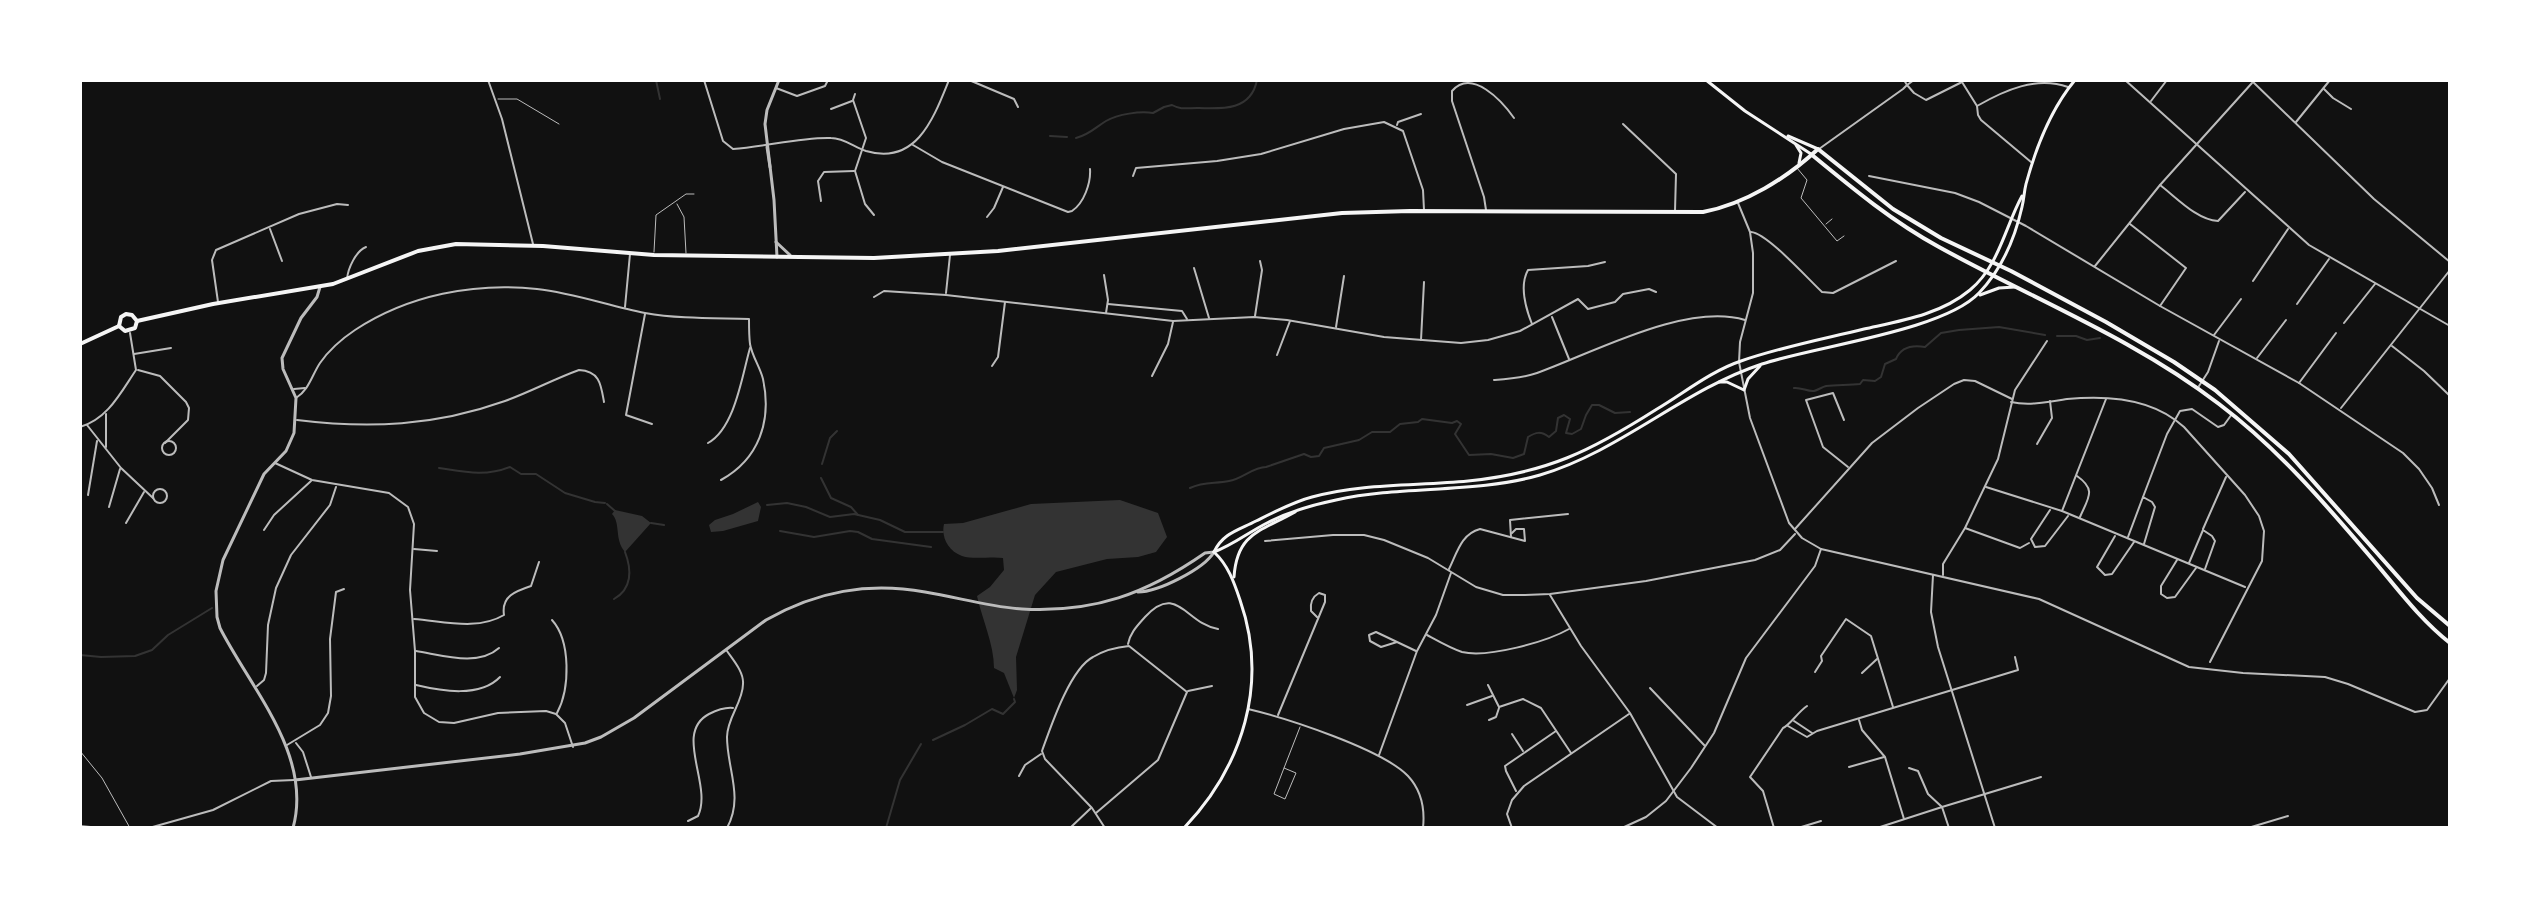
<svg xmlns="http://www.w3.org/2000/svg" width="2530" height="908" font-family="Georgia,serif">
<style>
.water{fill:#333}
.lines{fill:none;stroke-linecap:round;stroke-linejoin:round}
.stream{stroke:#333;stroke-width:2}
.service{stroke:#bcbcbc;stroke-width:1}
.pedestrian{stroke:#bcbcbc;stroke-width:2}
.minor{stroke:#bcbcbc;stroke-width:2}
.tertiary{stroke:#bcbcbc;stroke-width:3}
.secondary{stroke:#f5f5f5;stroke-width:3}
.primary{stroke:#f5f5f5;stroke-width:4}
</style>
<rect width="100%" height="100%" fill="#111"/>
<g class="water">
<path d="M1120,500L1158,513L1167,537L1156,552L1138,557L1107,559L1056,572L1035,595L1016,657L1017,690L1014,698L1004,673L994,668C994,644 982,619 977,596L990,587L1004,570L1003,558C991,556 974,560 962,556C948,551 941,537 944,524L963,523L1031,504Z"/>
<path d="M758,502L761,507L758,521L723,531L711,532L709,525L715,520L733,514Z"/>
<path d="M615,510L642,516L651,523L625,552C614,539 621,523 612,514Z"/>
</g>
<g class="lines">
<g class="stream">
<path d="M656,80L660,99"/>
<path d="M1050,136L1067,137"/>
<path d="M1076,138C1089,135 1096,127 1106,121C1118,114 1140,111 1153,113L1164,107L1172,105C1181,110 1187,108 1197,108C1222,109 1251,111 1257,80"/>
<path d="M2057,336H2076L2087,340L2100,338"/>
<path d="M1794,388C1801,387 1808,392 1814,391C1818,390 1822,387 1826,386C1838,385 1849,385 1860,384L1863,380L1875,381L1881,377L1885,364L1896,359C1901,347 1913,345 1925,347L1941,333L1959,330L1999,327L2045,335"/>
<path d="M822,464L830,438L837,431"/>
<path d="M439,468C465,472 485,477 510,467L521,474H536L565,493L595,502L605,503"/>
<path d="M821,478L831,498L851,507L858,515"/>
<path d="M1190,488C1204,481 1215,484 1229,481C1242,479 1253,467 1266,467L1304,454L1311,457L1319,456L1324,448L1359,440L1372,432H1390L1400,424L1418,422L1422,419L1452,423L1457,421L1461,424L1455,434L1469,455L1491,454L1513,458L1524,454L1528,437C1536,432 1541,431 1549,437L1556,431L1558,418L1564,415L1570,419L1566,433L1572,434L1581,429L1586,415L1592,405H1599L1615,413L1630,412"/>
<path d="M607,504L615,511"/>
<path d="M767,505L787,503L806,507L830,517L854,514L880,520L905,532H943"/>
<path d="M651,523L664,525"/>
<path d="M780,531L814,537L850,531L858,532L872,539L931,547"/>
<path d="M614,599C632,589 632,570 625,552"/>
<path d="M80,655L101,657L135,656L152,650L168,635L212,608"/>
<path d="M933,740L965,725L992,709L1003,714L1015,702L1014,699"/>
<path d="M886,828L900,780L921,744"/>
</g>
<g class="service">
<path d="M498,99H517L559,124"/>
<path d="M1797,168L1807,180L1801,198L1837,241L1844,236"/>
<path d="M677,204L684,217L686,253"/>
<path d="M1826,224L1832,219"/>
<path d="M654,252L656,215L686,194H694"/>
<path d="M80,751L102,778L130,828"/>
<path d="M1284,768L1274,794L1285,799L1296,773L1284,768L1300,727"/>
</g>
<path class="pedestrian" d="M1914,80L1907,85L1914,93L1926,100L1962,82L1977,106"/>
<g class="minor">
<path d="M488,80L502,119L533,244"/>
<path d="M704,80L723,141L733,149C766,147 799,137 831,138C844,138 854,147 866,151C917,166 934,117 949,80"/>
<path d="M969,80L1014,99L1018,107"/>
<path d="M2125,80L2309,245L2450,326"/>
<path d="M2251,80L2374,199L2450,262"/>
<path d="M776,88L797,96L825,86L828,80"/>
<path d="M2324,89L2333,98L2351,109"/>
<path d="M855,94L853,100L866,138L855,171L865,204L874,215"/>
<path d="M2151,101L2167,80"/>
<path d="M831,109L852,101"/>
<path d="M2296,122L2330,80"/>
<path d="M1623,124L1676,174L1675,211"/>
<path d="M1397,125L1398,122L1421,114"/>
<path d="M913,145L942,162L1068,212L1072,211C1084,203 1091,183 1090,169"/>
<path d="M1819,149L1903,89L1907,85L1904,80"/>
<path d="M2031,162L1981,120L1978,115L1977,106C2005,90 2036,76 2068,87"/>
<path d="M1133,176L1136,168L1217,161L1261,154L1344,129L1384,122L1403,131L1423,190L1424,210"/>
<path d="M1869,176L1955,193L1979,202L2026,226L2160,306L2299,383L2403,453L2419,469L2432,488L2439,505"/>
<path d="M2160,185C2177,198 2197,220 2218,221L2245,192"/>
<path d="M821,201L818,181L824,172L854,171"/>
<path d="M1738,203L1750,232L1753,253V293L1740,342L1739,362L1750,418L1789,523L1802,538L1821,549L2039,599L2189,667L2243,673L2325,677L2348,684L2415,712L2427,710L2450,678"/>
<path d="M1486,210L1484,197L1452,101V91C1472,68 1502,101 1514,118"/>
<path d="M987,217L994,208L1003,187"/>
<path d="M2130,224L2186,268L2160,306"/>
<path d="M270,229L282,261"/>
<path d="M1751,232C1767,233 1808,279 1822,292L1833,293L1896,261"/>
<path d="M2095,266L2160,185L2252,83"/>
<path d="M1194,268L1209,318"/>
<path d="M1104,275L1108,300L1106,313"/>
<path d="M347,279C348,268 356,251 366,247"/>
<path d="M2253,281L2288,229"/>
<path d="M946,293L950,255"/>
<path d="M874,297L884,291L946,295L1173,321L1254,317L1287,320L1384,337L1461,343L1488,340L1520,331L1578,299L1588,309L1615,302L1623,294L1649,289L1656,292"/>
<path d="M218,302L212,260L216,250L299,214L337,204L348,205"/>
<path d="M1108,304L1182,311L1187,319"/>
<path d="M2297,304L2329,259"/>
<path d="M625,307L630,254"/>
<path d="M645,314L626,415L652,424"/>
<path d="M1255,316L1262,270L1260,261"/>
<path d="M1552,317L1569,359"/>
<path d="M2344,323L2375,284"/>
<path d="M1532,324C1526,309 1519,286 1528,270L1588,266L1605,262"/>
<path d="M1336,327L1344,276"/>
<path d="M2214,335L2241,299"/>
<path d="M1421,340L1424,282"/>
<path d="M2392,346L2424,371L2450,396"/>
<path d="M134,354L171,348"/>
<path d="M1277,355L1290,321"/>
<path d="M2257,358L2286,320"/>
<path d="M992,366L998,357L1005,302"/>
<path d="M138,370L160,376L186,402L189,408L188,420L165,443"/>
<path d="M1152,376L1168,344L1173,322"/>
<path d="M1494,380C1508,379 1523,378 1537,373C1593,353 1686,302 1745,320"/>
<path d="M2299,383L2336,333"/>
<path d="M2199,386L2208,372L2219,341"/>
<path d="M294,389L305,388"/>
<path d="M296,398C309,390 312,375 320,363C329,350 343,338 355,330C408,295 475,282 537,289C574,293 609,306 645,313C679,319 714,318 749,319C749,327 749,336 750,344C752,356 760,367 763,379C772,421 759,459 721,480"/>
<path d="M2011,402C2029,406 2049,402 2067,399C2108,395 2153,398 2184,427L2245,495L2259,516L2264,531L2262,561L2210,662"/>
<path d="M2341,408L2450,270"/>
<path d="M106,414V447"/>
<path d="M297,420C369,429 435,426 505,401C530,392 554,379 579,370C600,371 601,385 604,402"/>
<path d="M1844,420L1833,393L1806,400L1823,447L1848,467"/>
<path d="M87,425L121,468L153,498"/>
<path d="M80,427C108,419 121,392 136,370L130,333"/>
<circle cx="169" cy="448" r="7"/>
<path d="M708,443C735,428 742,376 750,348"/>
<path d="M2037,444L2052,418L2050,401"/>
<path d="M275,463L312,480L389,493L408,507L414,524L410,590L415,651V697L424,713L439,722L454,723L498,713L546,711L556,714L565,723L573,747"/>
<path d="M2077,476C2097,490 2088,498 2080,517"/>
<path d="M1986,487L2062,511L2245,587"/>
<circle cx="160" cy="496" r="7"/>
<path d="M88,495L97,441"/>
<path d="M2143,497L2167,434L2180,411L2192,409L2218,427L2224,425L2232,414"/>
<path d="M109,507L120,469"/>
<path d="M2050,510L2031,539L2035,547L2045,546L2068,516"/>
<path d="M2062,511L2106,399"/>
<path d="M126,523L144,492"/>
<path d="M1965,528L2020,548L2029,543"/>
<path d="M1795,529L1872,443L1918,408L1954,384L1964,380L1975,381L2012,399"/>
<path d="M2203,529L2226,477"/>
<path d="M264,530L274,515L311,481"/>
<path d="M2115,536L2097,567L2105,575L2112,574L2134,542"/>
<path d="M1511,537L1510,520L1568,514"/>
<path d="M2128,537L2143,497L2152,502L2155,507L2144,544"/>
<path d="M1265,541L1333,535H1364L1384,540L1428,558L1476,587L1503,595H1525L1550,594L1646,581L1755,560L1780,550L1795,534"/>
<path d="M414,549L437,551"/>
<path d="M2177,560L2161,586V594L2167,598L2175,597L2196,568"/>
<path d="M2189,563L2203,530L2212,536L2215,541L2205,569"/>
<path d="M1449,569C1457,553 1461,534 1480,529L1525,541L1524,529H1516L1512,533"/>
<path d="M1933,575L1931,612L1938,647L1995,828"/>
<path d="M1943,575V564L1965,528L1998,459L2015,390L2047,341"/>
<path d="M1550,595L1581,646L1630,713L1677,797L1718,828"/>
<path d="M414,619C443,621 477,631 504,615C501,596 516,591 531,586L539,562"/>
<path d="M552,620C571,641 570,689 557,713"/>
<path d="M1427,635C1438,641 1450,648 1462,652C1488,658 1546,642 1569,629"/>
<path d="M1397,642L1381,647L1370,641L1369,635L1376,632L1416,651"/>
<path d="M1128,644C1130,633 1137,626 1145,617C1177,582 1186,624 1218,629"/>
<path d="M416,651C442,655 478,667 499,648"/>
<path d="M1815,672L1822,661L1821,656L1846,619L1871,636L1893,707"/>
<path d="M1862,673L1877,659"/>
<path d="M416,685C441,691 480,698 500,677"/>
<path d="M1488,685L1499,707L1523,699L1541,708L1571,753"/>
<path d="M257,686L264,680L266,673L268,625L276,588L291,555L330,505L336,487"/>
<path d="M1650,688L1705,746"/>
<path d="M1188,691L1212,686"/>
<path d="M1467,705L1492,696"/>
<path d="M1248,709C1286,718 1382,749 1408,776C1422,791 1425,809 1423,828"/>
<path d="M1278,715L1325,602V595L1319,593C1312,597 1310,603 1311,611L1317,617"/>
<path d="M1489,720L1496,717L1499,708"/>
<path d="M1859,720L1862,730L1885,757L1904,819"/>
<path d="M1794,721L1812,733"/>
<path d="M1788,726L1807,737L1817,731L2018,670L2015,657"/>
<path d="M1512,734L1523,751"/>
<path d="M296,743L303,752L311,777"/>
<path d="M287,745L320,725L328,713L331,696L330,639L336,592L344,589"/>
<path d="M1379,755L1417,651L1436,615L1451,573"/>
<path d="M1849,767L1884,757"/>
<path d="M1909,768L1918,771L1928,794L1942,807L2041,777"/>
<path d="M1019,776L1025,765L1041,754"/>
<path d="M1516,791L1506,771L1505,766L1556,731"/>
<path d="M1096,813L1158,760L1187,692L1129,646C1118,647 1103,651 1093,657C1070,669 1051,726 1042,751L1045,759L1092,808L1105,828"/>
<path d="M688,821L698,816C713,785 673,733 709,714C717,710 724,707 733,708"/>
<path d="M80,826L101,828"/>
<path d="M149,828L213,810L271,781L294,780"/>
<path d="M727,828C744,797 727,769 727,737C727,718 743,702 743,684C744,672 733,660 727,651"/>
<path d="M1070,828L1091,808"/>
<path d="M1512,828L1507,814L1512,800L1524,786L1629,714"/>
<path d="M1622,828L1646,817L1666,801L1691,768L1714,733L1746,658L1815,566L1821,549"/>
<path d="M1774,828L1763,791L1750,777L1783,728C1790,725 1798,712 1807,706"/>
<path d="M1798,828L1821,821"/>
<path d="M1877,828L1942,807L1949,828"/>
<path d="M2248,828L2288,816"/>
</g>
<g class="tertiary">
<path d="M767,147L770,167"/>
<path d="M776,242L790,255"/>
<path d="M777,257L774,200L765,124L767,110L779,80"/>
<path d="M1138,592C1158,592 1204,569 1214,552"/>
<path d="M295,780L520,754L585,743L601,737L634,718L766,620C817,591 868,582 925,592C957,597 989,607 1022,609C1094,613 1146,594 1205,553L1214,552"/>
<path d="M293,828C313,755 251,689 220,628L217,617L216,591L223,560L264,474L286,451L294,433L296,398L283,369L282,358L301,318L317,297L320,287"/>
</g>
<g class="secondary">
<path d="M1706,80L1745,111L1811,154"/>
<path d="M1788,136L1818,149"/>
<path d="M1796,145L1801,153L1799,163"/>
<path d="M1980,295L1999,288L2015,287"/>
<path d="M1719,382H1727L1744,390L1748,379L1760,366"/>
<path d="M1214,552C1233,545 1249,532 1267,523C1288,512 1312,505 1336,500C1403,485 1474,494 1540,475C1621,451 1683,390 1762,364C1816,346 1943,331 1979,293C2001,270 2015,238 2022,207C2024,199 2024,192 2026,184C2036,147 2051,109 2075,80"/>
<path d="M1214,552C1223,533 1239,530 1256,521C1274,512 1293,502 1312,497C1362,483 1416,486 1468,481C1547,473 1591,451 1657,409C1684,393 1711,371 1741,361C1781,347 1823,339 1864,329C1900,321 1940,315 1970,290C1999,266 2005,227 2022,196"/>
<path d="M1234,577C1237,532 1262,531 1295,512"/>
<path d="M1184,828C1243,766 1269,683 1240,600C1234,582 1228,565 1214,552"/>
</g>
<g class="primary">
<path d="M1812,155C1852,188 1893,222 1939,247C2033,299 2133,338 2219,404C2276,447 2322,500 2368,554C2394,584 2418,618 2450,643"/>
<path d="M137,321L213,304L333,284L418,251L456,244L543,246L654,255L874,258L998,251L1342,213L1410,211L1703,212C1745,204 1787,178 1818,149L1893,209L1941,238L2011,271L2106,322L2174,362L2215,390L2289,454L2417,598L2450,626"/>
<path d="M119,326L121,317L126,314L132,315L137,321"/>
<path d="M119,326L125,331L135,328L137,321"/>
<path d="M80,344L119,326"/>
</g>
</g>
<rect width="2530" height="908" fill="none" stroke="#ffffff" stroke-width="164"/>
</svg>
